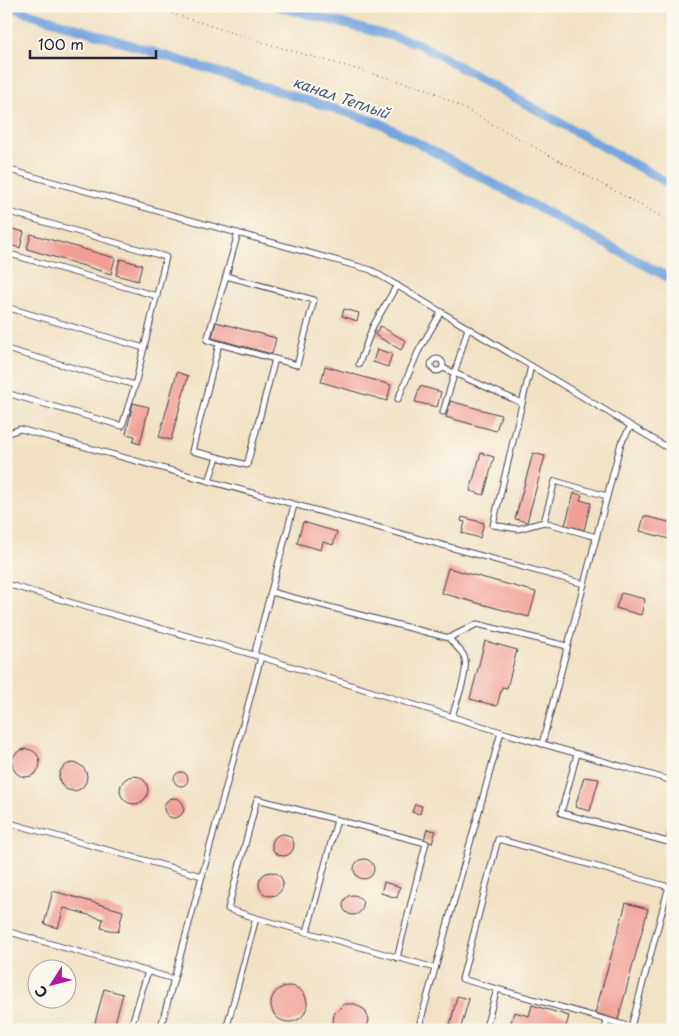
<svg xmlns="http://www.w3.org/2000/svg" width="679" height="1036" font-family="'Playpen Sans',sans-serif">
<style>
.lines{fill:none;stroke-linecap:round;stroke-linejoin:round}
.canal{stroke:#74a5df;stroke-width:9}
.building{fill:#f19f94}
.service-casing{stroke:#413f4f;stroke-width:7}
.path{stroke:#413f4f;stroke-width:1;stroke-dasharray:1 4;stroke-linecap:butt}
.service{stroke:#fff;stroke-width:5}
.labels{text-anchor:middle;stroke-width:4.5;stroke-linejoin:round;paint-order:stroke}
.water-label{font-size:15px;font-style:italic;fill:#43567d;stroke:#fbf7ec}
</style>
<rect width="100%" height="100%" fill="#fbf7ec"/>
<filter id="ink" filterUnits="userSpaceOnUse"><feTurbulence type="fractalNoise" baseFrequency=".02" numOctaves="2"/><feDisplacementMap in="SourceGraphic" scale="10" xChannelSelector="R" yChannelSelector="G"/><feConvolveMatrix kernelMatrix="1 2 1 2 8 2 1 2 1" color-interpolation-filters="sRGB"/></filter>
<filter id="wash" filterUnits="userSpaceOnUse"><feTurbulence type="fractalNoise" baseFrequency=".0096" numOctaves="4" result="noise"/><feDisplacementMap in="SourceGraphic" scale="20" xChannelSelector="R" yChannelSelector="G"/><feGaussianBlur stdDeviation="1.12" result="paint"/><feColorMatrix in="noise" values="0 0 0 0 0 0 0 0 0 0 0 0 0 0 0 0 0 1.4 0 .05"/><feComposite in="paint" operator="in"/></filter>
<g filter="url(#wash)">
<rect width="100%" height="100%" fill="#f0e1c2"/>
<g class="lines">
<g class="canal">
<path d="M6,6L380,123L673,280"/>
<path d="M276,6L417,43L673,186"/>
</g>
</g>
<g id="blocks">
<g class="building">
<path d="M6,227L24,232L20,248L6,244Z"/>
<path d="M31,234L115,258L111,274L27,249Z"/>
<path d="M120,259L142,265L138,281L116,275Z"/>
<path d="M344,309L359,313L357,321L342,316Z"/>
<path d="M216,322L276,338L272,354L212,338Z"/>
<path d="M380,326L406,341L401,350L375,335Z"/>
<path d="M377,349L392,354L388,367L373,362Z"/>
<path d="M325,366L391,385L387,401L321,382Z"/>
<path d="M177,372L188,376L171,440L159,437Z"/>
<path d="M420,386L441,392L437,407L415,402Z"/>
<path d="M450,401L501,415L496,431L446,417Z"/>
<path d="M133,403L149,407L140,444L133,442L135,436L126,434Z"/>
<path d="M481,453L494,457L484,495L470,491Z"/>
<path d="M533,453L545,456L527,522L515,519Z"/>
<path d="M574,493L582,495L580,500L591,503L584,530L565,525Z"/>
<path d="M644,516L673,523V540L640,531Z"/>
<path d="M462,517L484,523L480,538L462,533L465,522L461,521Z"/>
<path d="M303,522L337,532L333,545L323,542L321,550L297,543Z"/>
<path d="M448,568L536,592L529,617L441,593Z"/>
<path d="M621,593L645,599L641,615L616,608Z"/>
<path d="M485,641L517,650L507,688L502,687L497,706L470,699Z"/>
<circle cx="26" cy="763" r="14"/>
<circle cx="73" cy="777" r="14"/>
<circle cx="181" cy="779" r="7"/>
<circle cx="134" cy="790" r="14"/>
<path d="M584,777L599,779L590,811L575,807Z"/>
<circle cx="174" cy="808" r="10"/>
<path d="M415,804L422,806L420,814L412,812Z"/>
<path d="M427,829L436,831L432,843L424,840Z"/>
<circle cx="283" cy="845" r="11"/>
<circle cx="364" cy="869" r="10"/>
<circle cx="271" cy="884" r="12"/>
<path d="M384,882L400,887L397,898L381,893Z"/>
<path d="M53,891L123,911L118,932L101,928L103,919L64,908L58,928L44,924Z"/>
<circle cx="353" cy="905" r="10"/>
<path d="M626,903L648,909L618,1020L595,1013Z"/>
<circle cx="289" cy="1004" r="18"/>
<path d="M104,989L123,994L113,1030H93Z"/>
<path d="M457,996L469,999L460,1030H449Z"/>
<path d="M344,1004H355L365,1010L369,1020L366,1030H335L333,1022L334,1014Z"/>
<path d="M532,1005L569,1016L565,1030H509L514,1012L529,1016Z"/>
</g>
</g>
</g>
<g filter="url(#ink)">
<use href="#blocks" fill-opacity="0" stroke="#413f4f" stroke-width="1"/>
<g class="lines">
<g class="service-casing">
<g id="service">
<path d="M6,169L371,270L673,451"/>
<path d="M6,211L166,257L135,385"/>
<path d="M6,253L157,296"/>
<path d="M226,276L238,233"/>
<path d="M6,307L144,348"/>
<path d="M219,344L207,340L226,276L314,300L297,365L275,359"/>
<path d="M6,349L135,385L122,426L6,393"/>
<circle cx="437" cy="365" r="6"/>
<path d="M359,364L373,326L397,285"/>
<path d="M531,366L493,525L518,529L544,522L596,537"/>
<path d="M443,368L522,403"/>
<path d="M398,399L418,352L441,312"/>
<path d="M443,412L468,328"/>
<path d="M6,434L20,429L584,584"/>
<path d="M209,481L217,457L192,451L219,344L275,359L247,465L217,457"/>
<path d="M544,522L555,481L607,496"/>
<path d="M6,584L261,657L202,876L6,822"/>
<path d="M271,592L449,638L477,624L567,646"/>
<path d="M449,638C453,644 461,650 464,656C470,669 456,702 452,717"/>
<path d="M254,655L294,505"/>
<path d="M261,657L501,732L418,1030"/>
<path d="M501,732L673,781"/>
<path d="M542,744L621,443L631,426"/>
<path d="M577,754L561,813L668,842L673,827"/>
<path d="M256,918L228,909L257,799L426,843L397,958"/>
<path d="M6,931L174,979"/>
<path d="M307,932L337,820"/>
<path d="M631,1027L669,886"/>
<path d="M130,1030L148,971"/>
<path d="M160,1030L202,876"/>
<path d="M226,1030L256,918L435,968"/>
<path d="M314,1030L315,1028"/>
<path d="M485,1030L497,989"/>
<path d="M605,1030L607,1020"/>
<path d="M642,1030L462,979L498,839L673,888"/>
</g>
</g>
<path class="path" d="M148,6L268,44L430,90L673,223"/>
<use href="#service" class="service"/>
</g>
</g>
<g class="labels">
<g class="water-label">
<text transform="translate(341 98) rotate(19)" y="5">канал Теплый</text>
</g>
</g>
<rect width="679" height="1036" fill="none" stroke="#fbf7ec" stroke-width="25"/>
<g transform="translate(52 984) rotate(234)"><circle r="24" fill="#fbf7ec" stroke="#a4a2a5"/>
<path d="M0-4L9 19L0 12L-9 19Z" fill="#b5179e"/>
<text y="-8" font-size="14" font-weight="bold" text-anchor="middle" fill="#22223b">С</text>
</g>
<path d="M30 50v8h126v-8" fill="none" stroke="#22223b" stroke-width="2.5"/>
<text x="38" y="50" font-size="15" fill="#22223b" stroke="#fbf7ec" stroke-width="4" paint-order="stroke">100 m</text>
</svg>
